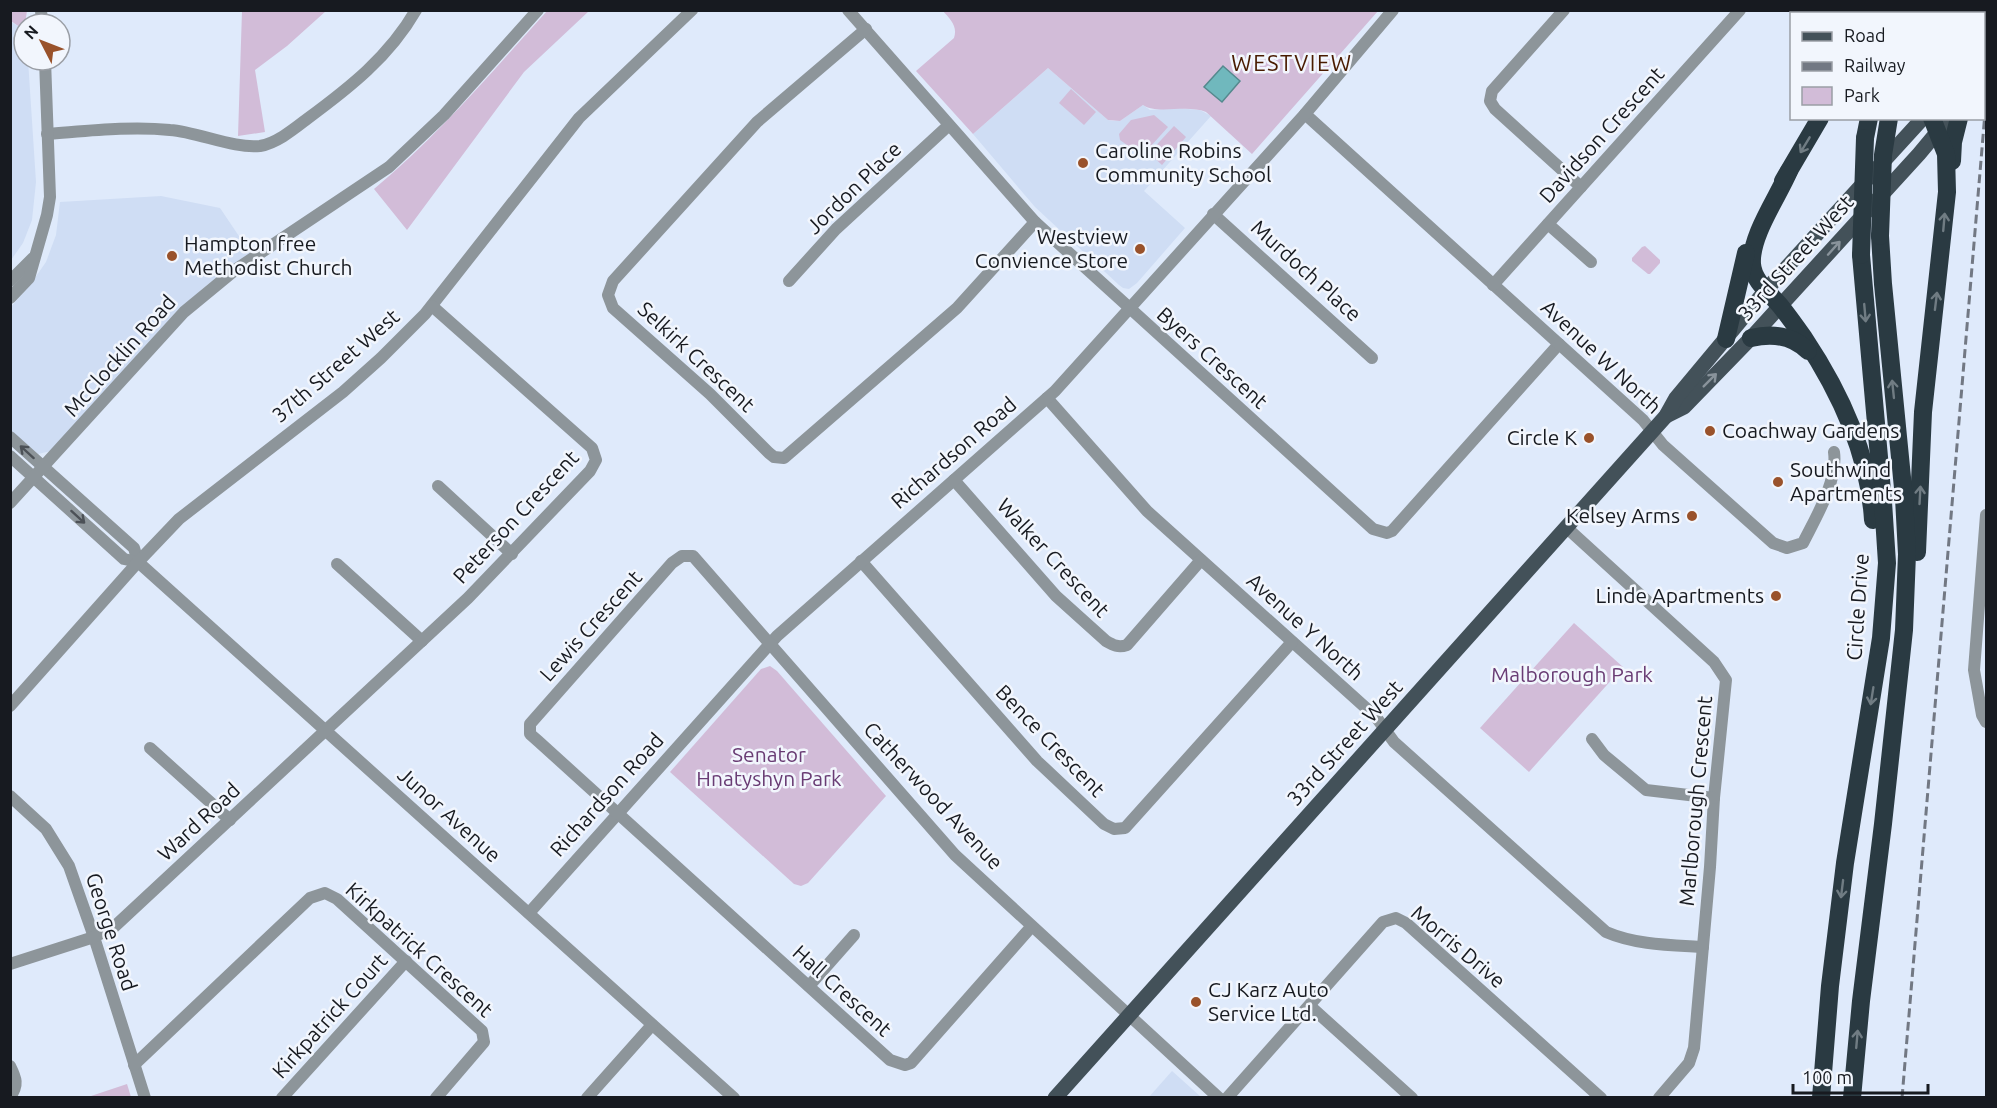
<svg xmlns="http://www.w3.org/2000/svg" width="1997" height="1108" font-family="Ubuntu,sans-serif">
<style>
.built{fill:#cfddf4}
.green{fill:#d2bcd8}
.water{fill:#70b8bd;stroke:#55898e;stroke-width:1.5}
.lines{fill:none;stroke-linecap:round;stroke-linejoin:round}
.minor{stroke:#8d959a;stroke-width:12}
.major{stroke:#435159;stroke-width:15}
.highway{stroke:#2a3a42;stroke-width:18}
.rail{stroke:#727883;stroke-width:3;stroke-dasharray:9 4.5;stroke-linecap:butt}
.highway-bridge{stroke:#2a3a42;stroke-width:18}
.oneway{stroke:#707c83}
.oneway2{stroke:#89939b}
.oneway3{stroke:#4c5157}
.poi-dot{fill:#99522b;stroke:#f2f6fd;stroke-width:2}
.labels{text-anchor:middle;stroke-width:5;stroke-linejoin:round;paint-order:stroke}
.street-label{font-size:21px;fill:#171a20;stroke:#f2f6fd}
.poi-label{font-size:21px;fill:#171a20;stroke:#f2f6fd;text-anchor:start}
.park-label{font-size:21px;fill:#693c74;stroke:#f2f6fd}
.neighbourhood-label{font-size:22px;letter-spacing:1.5px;fill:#491b00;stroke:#f2f6fd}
</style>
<rect width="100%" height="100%" fill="#dfeafb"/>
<g class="built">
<path d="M10,21L24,30V60H28L36,182L32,220L23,243L11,260Z"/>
<path d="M1048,68L1108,120L1113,121H1120L1143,105L1150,110L1177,108L1200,110L1211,116L1144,191L1185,228L1137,283L1129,289L1123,288L1119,285L1035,207L973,134Z"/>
<path d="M161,196L220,208L251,254L207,285L177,311L51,451L38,454L11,431L10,308L30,285L46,262L56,235L60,202Z"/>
<path d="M1172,1071L1201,1097H1149Z"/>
</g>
<g class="green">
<path d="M10,11H27L24,30L11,21Z"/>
<path d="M242,11H326L287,46L255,70L265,132L238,136Z"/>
<path d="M547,11H589L524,72L407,230L374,189C438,136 492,72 547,11Z"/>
<path d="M943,11H1378L1252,154L1206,112C1186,104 1157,115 1143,105L1120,121L1108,120L1048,68L973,134L916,71L954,38C958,26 950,19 943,11Z"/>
<path d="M1071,89L1096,112L1084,125L1059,103Z"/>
<path d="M1154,115L1168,127L1142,156L1120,140L1119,134L1131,120Z"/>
<path d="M1174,126L1186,137L1162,165L1149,153Z"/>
<path d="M1645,246L1660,260V263L1650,274H1648L1632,261V258L1642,247Z"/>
<path d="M1574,623L1623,667L1529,772L1480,728Z"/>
<path d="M770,666L777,671L886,796L808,883L801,886L794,884L670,772L761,669Z"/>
<path d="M127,1084L131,1097H88Z"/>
</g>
<path class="water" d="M1223,66L1240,81L1222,102L1204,87Z"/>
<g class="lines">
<g class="minor">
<path d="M41,10L42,24"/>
<path d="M848,10L1035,222L1373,529L1387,533L1392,531L1559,344"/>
<path d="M1564,10L1492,91L1490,101L1495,109L1581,187"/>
<path d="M866,29L757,122L613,281L608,295L613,308L710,394L769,453L774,457L784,458L957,308L1035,222"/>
<path d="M1305,114L1643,420L1663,445L1773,543L1787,548L1803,543C1816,517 1838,481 1834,452"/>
<path d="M47,134C88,131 130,126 170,130C198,132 234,149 260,146C277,143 294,129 307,119C349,88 389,57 416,10"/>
<path d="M1213,214L1372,358"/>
<path d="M1548,224L1591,262"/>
<path d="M10,281L33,258"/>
<path d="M789,281L836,229L949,125"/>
<path d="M1493,285L1740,10"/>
<path d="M10,298L29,278L47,215L50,197L45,60"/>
<path d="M1047,398L1147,511L1376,717L1394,742L1606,932C1636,945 1670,945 1703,947"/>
<path d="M10,437L134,548L138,562L147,570L734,1098"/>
<path d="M10,456L124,559L138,562"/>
<path d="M954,480L1056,596L1106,641C1113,645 1118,648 1127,645L1201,560"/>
<path d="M438,486L512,554"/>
<path d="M10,503L184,312L235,270L389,167L444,115L538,10"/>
<path d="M1986,515L1974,670L1982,715L1986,722"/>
<path d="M1567,528L1714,662L1726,680L1714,798L1710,867L1694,1048L1689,1063L1659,1098"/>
<path d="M861,561L1037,761L1104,824L1114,829L1125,828L1292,642"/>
<path d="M337,564L422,641"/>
<path d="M10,706L138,562L179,519L343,392L381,358L425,314L579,118L692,10"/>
<path d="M1592,739L1604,755L1646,790L1714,798"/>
<path d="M150,748L230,820"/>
<path d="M10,796L46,829L69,866L94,937L145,1098"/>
<path d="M529,913L777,636L1055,391L1305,114L1393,10"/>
<path d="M1032,926L911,1063L905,1065L890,1060L538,741L530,734V724L672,563L682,556H693L955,855L1219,1098"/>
<path d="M10,964L94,937L114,927L468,598L590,471L596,460L592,448L432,306"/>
<path d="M809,986L854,935"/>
<path d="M1310,1006L1412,1098"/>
<path d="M134,1065L310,898L325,893L337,899L482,1031L484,1042L436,1098"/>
<path d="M10,1066C16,1078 19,1085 10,1097"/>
<path d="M282,1098L406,961"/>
<path d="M587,1098L652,1025"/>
<path d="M1227,1098L1383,922L1396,918L1406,923L1601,1098"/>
</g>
<g class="major">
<path d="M1984,54L1986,51"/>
<path d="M1984,77L1986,74"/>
<path d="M1666,416L1684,407L1751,338L1919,154L1949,118"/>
<path d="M1055,1098L1666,416L1676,398L1766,290L1923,118"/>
</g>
<g class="highway">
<path d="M1956,10V14"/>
<path d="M1875,14L1876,10"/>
<path d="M1894,14L1895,10"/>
<path d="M1916,14L1917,10"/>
<path d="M1984,37H1986"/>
<path d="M1865,138L1869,118"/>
<path d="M1952,161L1953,142L1959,118"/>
<path d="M1789,171C1778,197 1750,236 1752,264C1753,282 1772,295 1782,308C1790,318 1797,328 1804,338C1840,392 1869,454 1873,520"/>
<path d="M1783,181L1820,118"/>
<path d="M1751,338C1772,333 1792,335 1808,351"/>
<path d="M1726,339L1746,253"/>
<path d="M1917,552L1923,412L1947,192L1946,154L1932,118"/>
<path d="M1821,1098L1830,986L1845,863L1881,638L1887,563L1883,502L1861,255"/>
<path d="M1852,1098L1861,1001L1883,824L1904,630L1907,554L1904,498L1883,284L1880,236"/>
</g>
<path class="rail" d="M1902,1098L1986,101"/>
<g class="highway-bridge">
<path d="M1880,236L1883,155L1889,118"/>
<path d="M1861,255L1865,138"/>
</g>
</g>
<defs><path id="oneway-shaft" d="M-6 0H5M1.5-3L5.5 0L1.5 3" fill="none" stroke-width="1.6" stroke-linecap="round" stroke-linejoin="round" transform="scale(1.5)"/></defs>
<g class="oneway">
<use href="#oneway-shaft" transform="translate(1805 145) rotate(121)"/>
<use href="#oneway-shaft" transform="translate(1944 222) rotate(-85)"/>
<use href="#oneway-shaft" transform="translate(1936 301) rotate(-83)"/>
<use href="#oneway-shaft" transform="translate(1865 313) rotate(85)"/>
<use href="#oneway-shaft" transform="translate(1893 389) rotate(-96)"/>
<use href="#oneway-shaft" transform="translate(1920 495) rotate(-87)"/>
<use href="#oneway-shaft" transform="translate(1872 696) rotate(99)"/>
<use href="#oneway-shaft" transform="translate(1842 889) rotate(97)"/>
<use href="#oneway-shaft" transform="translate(1857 1039) rotate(-85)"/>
</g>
<g class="oneway2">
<use href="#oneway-shaft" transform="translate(1834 248) rotate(-48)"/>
<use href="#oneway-shaft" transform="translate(1710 380) rotate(-45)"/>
</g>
<g class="oneway3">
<use href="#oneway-shaft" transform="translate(27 452) rotate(-138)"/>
<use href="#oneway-shaft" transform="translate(78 517) rotate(42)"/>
</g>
<g class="poi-dot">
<circle cx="1083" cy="163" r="6"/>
<circle cx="1140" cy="249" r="6"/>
<circle cx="172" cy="256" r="6"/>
<circle cx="1710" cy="431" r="6"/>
<circle cx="1589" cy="438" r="6"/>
<circle cx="1778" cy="482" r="6"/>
<circle cx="1692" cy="516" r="6"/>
<circle cx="1776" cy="596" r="6"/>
<circle cx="1196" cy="1002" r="6"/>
</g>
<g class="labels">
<g class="street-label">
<text transform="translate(1602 135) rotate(-48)" y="7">Davidson Crescent</text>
<text transform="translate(854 188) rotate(-44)" y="7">Jordon Place</text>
<text transform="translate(1796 258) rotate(-48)" y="7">33rd Street West</text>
<text transform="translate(1306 271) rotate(42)" y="7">Murdoch Place</text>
<text transform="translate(120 356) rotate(-48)" y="7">McClocklin Road</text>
<text transform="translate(696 357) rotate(43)" y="7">Selkirk Crescent</text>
<text transform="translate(1601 357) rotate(43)" y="7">Avenue W North</text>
<text transform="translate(1212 358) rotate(42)" y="7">Byers Crescent</text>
<text transform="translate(336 366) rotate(-41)" y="7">37th Street West</text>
<text transform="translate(954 453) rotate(-41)" y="7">Richardson Road</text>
<text transform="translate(516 517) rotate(-47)" y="7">Peterson Crescent</text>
<text transform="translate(1053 558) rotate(47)" y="7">Walker Crescent</text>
<text transform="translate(1858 607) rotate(-86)" y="7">Circle Drive</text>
<text transform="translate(591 626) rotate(-48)" y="7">Lewis Crescent</text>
<text transform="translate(1305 627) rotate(42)" y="7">Avenue Y North</text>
<text transform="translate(1050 741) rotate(46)" y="7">Bence Crescent</text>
<text transform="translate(1345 743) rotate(-48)" y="7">33rd Street West</text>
<text transform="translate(607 795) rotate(-48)" y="7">Richardson Road</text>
<text transform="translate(933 796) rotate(47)" y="7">Catherwood Avenue</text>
<text transform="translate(1696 801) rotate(-85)" y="7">Marlborough Crescent</text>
<text transform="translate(449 815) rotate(42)" y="7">Junor Avenue</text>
<text transform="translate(199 822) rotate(-43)" y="7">Ward Road</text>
<text transform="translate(111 932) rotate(72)" y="7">George Road</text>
<text transform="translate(1458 947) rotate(40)" y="7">Morris Drive</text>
<text transform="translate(419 950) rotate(42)" y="7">Kirkpatrick Crescent</text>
<text transform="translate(842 991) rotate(42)" y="7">Hall Crescent</text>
<text transform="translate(330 1016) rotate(-48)" y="7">Kirkpatrick Court</text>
</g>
<g class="poi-label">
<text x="1095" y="158">Caroline Robins<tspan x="1095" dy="24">Community School</tspan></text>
<text x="1128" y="244" text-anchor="end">Westview<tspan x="1128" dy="24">Convience Store</tspan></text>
<text x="184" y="251">Hampton free<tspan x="184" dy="24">Methodist Church</tspan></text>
<text x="1722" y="438">Coachway Gardens</text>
<text x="1577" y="445" text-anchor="end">Circle K</text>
<text x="1790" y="477">Southwind<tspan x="1790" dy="24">Apartments</tspan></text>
<text x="1680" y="523" text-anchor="end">Kelsey Arms</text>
<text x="1764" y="603" text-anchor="end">Linde Apartments</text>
<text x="1208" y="997">CJ Karz Auto<tspan x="1208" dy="24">Service Ltd.</tspan></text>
</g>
<g class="park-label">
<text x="1572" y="682">Malborough Park</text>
<text x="769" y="762">Senator<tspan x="769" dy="24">Hnatyshyn Park</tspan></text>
</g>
<g class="neighbourhood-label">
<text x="1292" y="71">WESTVIEW</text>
</g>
</g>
<rect width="1997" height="1108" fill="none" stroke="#171a20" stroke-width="24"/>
<rect x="1790" y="12" width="195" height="108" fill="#f2f6fd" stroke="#9a9ea5" stroke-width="1.5"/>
<rect x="1802" y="32" width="30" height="9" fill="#435159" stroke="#9a9ea5" stroke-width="1.5"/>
<text x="1844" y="42" font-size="18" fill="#171a20">Road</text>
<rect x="1802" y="62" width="30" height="9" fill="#727883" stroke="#9a9ea5" stroke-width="1.5"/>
<text x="1844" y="72" font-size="18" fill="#171a20">Railway</text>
<rect x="1802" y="87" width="30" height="18" fill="#d2bcd8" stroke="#9a9ea5" stroke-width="1.5"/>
<text x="1844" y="102" font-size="18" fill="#171a20">Park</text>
<g transform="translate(42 42) rotate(312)"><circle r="28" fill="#f2f6fd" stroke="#9a9ea5" stroke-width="1.5"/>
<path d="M0-4.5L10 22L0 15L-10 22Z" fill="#99522b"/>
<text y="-9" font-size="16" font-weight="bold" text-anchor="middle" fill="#171a20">N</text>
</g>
<path d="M1793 1084v9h135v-9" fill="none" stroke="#171a20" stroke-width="3"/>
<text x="1802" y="1084" font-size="18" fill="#171a20" stroke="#f2f6fd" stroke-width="4.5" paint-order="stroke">100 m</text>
</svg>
